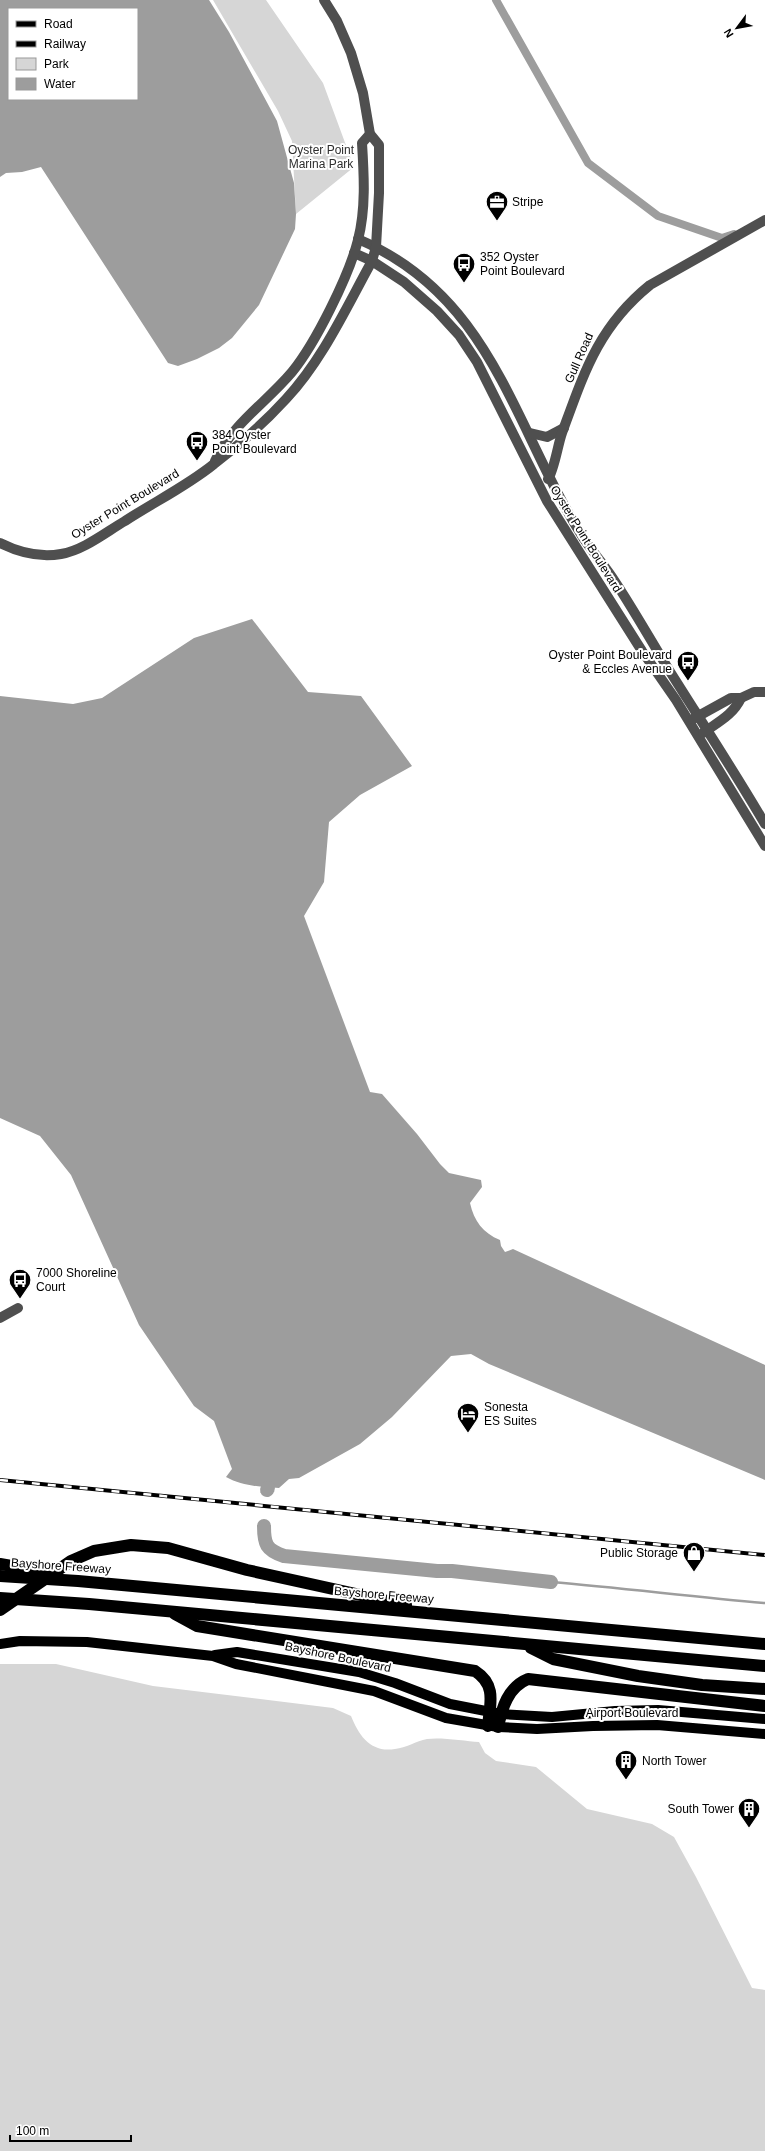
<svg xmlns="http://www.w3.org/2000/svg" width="765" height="2151" font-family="Helvetica,sans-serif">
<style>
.green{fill:#d6d6d6}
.water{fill:#9d9d9d;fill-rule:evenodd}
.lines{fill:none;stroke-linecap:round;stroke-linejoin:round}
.stream{stroke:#9d9d9d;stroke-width:2.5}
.canal{stroke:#9d9d9d;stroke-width:8}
.river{stroke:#9d9d9d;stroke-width:14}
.minor{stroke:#4f4f4f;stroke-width:10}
.major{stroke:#000;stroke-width:10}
.highway{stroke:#000;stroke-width:12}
.rail-casing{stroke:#000;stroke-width:4}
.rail{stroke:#fff;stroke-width:2.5;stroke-dasharray:8;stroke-linecap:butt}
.labels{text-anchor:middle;stroke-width:4;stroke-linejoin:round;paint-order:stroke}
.park-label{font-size:12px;fill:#2d2d2d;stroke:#fff}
.poi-label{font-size:12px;fill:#000;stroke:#fff;text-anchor:start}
.street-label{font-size:12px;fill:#000;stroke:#fff}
</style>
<rect width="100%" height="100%" fill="#fff"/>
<g class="green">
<path d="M213,0H266L323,83L354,167L296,214L292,141L278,111Z"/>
<path d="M0,1664H56L153,1686L333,1708L351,1716C359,1736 371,1753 395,1749C406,1748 416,1741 427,1739C441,1737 465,1741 479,1742L485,1753L496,1761L536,1767L587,1809L652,1824L674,1837L696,1877L752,1988L765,1990V2151H0Z"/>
</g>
<g class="water">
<path d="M0,0H209L229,32L277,121L294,183L296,214L295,229L259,305L232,338L219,348L197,359L178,366L168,363L41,167L22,172L6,173L0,177ZM9,9H137V99H9Z"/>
<path d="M252,619L308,692L361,696L412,766L360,795L329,822L324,882L304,916L370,1092L382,1094L417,1134L440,1164L449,1173L481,1180L482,1187L470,1203C474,1221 483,1233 500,1240L501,1246L505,1252L513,1249L765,1365V1480L489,1364L471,1354L451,1356L392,1417L360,1444L299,1478L289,1479L279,1488C261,1487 242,1486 226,1477L232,1469L214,1421L194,1406L139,1325L71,1175L40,1136L0,1118V696L73,704L102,698L194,638Z"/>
</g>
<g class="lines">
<path class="stream" d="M551,1582C623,1588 694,1597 765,1603"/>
<path class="canal" d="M496,0L588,163L658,216L722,238L734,234"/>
<g class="river">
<path d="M267,1490L268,1488"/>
<path d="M264,1526C264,1544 266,1550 284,1556L437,1571H452L551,1582"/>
</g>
<g class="minor">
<path d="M358,239C494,297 513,428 584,539C593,552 603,564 612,577C632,607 650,639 669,670C701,721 734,771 765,824"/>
<path d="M354,253L372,261L404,282L437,311L459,335L477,362L547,501L642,651L676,700L765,846"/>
<path d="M530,433L547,437L564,428"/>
<path d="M215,461C232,424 266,403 292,372C315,344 349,276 358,240C366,209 364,175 362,143L370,134"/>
<path d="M548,479C554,471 558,444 562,433C584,373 598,327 650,285L765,220"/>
<path d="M0,543C20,553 39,558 61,554C84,550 106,532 125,521C154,502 187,486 214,464C239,445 265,422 286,399C323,359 346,308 372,261L376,247L379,193V145L370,134L363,93L351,53L337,21L324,0"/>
<path d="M693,719L731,698H741L754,692H765"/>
<path d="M703,733C718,722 733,715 741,698"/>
<path d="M0,1318L18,1308"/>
</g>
<g class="major">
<path d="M0,1644L20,1641L87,1642L213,1656L236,1664L374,1691L446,1718L498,1727L537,1729L593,1726L657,1725L765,1734"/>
<path d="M215,1655L237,1652L359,1672L395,1683L450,1704L501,1714L552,1717L615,1711L658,1710L765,1719"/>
</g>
<g class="highway">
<path d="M0,1564L52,1573"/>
<path d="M0,1576L78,1581L765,1644"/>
<path d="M0,1598L89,1604L765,1666"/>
<path d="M0,1610L71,1561L94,1551L131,1545L168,1548L247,1570L406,1605"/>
<path d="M175,1614L197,1626L475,1671C497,1685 490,1704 488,1726"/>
<path d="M531,1648L553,1659L638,1676L702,1685L765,1689"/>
<path d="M498,1727C502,1708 508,1687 528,1679L765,1706"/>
</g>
<g class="rail-casing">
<path id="rail" d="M0,1480L765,1555"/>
</g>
<use href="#rail" class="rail"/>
</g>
<defs>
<g id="office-pin" transform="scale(1.15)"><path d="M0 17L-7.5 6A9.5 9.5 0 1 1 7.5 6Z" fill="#000" stroke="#fff"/><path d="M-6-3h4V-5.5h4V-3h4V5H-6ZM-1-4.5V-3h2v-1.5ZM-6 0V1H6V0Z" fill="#fff"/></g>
<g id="bus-pin" transform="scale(1.15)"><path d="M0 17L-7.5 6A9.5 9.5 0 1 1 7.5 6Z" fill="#000" stroke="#fff"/><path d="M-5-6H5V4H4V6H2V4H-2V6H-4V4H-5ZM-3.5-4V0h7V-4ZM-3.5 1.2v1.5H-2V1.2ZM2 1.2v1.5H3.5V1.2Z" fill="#fff"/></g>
<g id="hotel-pin" transform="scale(1.15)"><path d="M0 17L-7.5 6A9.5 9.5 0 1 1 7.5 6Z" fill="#000" stroke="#fff"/><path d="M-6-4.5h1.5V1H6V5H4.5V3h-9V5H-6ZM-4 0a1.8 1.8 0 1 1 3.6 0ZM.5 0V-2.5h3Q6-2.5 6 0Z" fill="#fff"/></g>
<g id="shop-pin" transform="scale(1.15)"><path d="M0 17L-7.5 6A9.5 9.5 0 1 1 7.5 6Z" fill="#000" stroke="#fff"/><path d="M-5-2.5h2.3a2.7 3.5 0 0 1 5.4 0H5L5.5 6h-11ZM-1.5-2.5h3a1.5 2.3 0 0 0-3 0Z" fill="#fff"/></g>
<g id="building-pin" transform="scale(1.15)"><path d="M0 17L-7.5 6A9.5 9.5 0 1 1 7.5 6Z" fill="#000" stroke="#fff"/><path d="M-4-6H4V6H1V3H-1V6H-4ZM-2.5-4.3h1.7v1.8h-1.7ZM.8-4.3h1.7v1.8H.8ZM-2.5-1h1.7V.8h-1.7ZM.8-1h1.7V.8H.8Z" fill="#fff"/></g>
</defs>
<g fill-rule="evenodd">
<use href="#office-pin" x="497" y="202"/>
<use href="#bus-pin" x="464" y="264"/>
<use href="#bus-pin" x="197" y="442"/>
<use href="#bus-pin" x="688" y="662"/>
<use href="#bus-pin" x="20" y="1280"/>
<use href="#hotel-pin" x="468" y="1414"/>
<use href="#shop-pin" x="694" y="1553"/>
<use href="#building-pin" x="626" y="1761"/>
<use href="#building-pin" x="749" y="1809"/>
</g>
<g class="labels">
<g class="park-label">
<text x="321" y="154">Oyster Point<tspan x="321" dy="14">Marina Park</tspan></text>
</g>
<g class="poi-label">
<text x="512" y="206">Stripe</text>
<text x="480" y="261">352 Oyster<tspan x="480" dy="14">Point Boulevard</tspan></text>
<text x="212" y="439">384 Oyster<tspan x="212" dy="14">Point Boulevard</tspan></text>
<text x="672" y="659" text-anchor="end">Oyster Point Boulevard<tspan x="672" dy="14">&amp; Eccles Avenue</tspan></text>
<text x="36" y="1277">7000 Shoreline<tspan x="36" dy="14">Court</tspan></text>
<text x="484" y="1411">Sonesta<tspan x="484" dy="14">ES Suites</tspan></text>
<text x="678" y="1557" text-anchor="end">Public Storage</text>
<text x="642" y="1765">North Tower</text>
<text x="734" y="1813" text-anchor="end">South Tower</text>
</g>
<g class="street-label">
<text transform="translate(579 358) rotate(-66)" y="4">Gull Road</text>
<text transform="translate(125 504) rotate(-31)" y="4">Oyster Point Boulevard</text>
<text transform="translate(586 539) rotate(58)" y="4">Oyster Point Boulevard</text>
<text transform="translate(61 1566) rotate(4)" y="4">Bayshore Freeway</text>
<text transform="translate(384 1595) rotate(5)" y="4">Bayshore Freeway</text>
<text transform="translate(338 1657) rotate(12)" y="4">Bayshore Boulevard</text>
<text x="632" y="1717">Airport Boulevard</text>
</g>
</g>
<rect x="8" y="8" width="130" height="92" fill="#ffffff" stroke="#999999"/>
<rect x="16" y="21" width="20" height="6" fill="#000000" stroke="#999999"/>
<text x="44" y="28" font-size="12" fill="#000000">Road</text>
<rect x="16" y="41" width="20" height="6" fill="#000000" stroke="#999999"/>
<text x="44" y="48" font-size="12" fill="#000000">Railway</text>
<rect x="16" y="58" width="20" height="12" fill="#d6d6d6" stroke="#999999"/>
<text x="44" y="68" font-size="12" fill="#000000">Park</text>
<rect x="16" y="78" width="20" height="12" fill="#9d9d9d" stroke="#999999"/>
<text x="44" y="88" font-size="12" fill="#000000">Water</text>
<g transform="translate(737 28) rotate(238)" stroke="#ffffff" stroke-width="3" paint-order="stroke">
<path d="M0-3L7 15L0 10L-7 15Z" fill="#000000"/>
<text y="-6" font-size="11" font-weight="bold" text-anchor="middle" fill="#000000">N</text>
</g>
<path d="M10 2135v6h121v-6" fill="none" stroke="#000000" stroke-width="2"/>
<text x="16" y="2135" font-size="12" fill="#000000" stroke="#ffffff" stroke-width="3" paint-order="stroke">100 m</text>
</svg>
